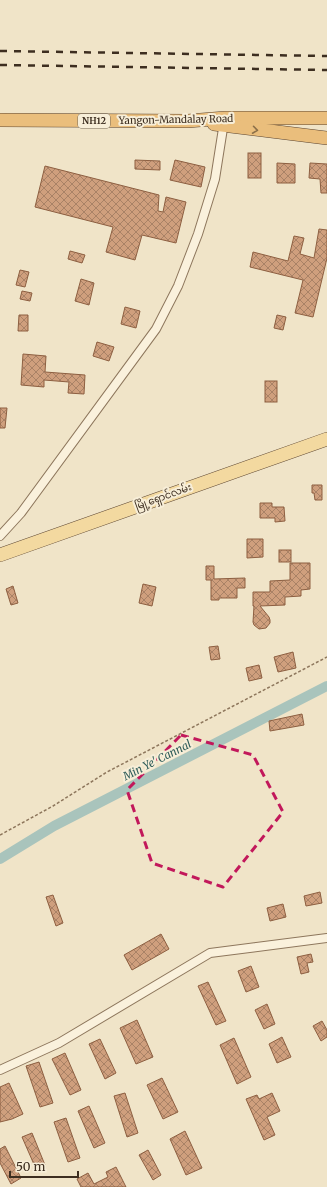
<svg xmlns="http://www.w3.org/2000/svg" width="327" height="1187" font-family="Merriweather,'Noto Sans Myanmar',serif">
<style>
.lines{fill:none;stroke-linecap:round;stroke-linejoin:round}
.canal{stroke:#a9c4bc;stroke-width:10}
.building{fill:url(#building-cross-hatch);stroke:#8d5f41}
.minor-casing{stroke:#8d765c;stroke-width:10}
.primary-casing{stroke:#5b4430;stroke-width:14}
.trunk-casing{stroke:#5b4430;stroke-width:14}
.path{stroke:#8d765c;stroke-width:1.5;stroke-dasharray:3 2;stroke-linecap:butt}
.minor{stroke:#faf1dc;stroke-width:8}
.primary{stroke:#f3d9a0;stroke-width:13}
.trunk{stroke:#eabe7c;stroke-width:13}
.rail{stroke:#3d2e20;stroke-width:2.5;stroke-dasharray:7 7;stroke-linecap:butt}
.oneway{stroke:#8b6f49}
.marked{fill:none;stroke:#c2185b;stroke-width:3;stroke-dasharray:8 5;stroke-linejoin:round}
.labels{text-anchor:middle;stroke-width:4;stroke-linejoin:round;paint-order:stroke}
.shield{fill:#f7eed8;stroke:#756857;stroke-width:1}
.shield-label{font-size:9px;font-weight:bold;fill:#3d2e20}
.street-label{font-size:10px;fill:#3d2e20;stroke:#f7eed8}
.water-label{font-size:11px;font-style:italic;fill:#2f5d5a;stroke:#f7eed8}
</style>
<defs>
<pattern id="building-cross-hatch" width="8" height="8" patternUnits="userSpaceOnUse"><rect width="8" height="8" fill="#cf9f7d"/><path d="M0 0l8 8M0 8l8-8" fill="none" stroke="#a98266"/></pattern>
</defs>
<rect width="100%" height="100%" fill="#f0e4c8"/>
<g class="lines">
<path class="canal" d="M0,859L54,826L327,686"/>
</g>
<g class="building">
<rect x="248" y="153" width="13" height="25"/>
<path d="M135,160L160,161V170L135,169Z"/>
<path d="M175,160L205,167L201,187L170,180Z"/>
<path d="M277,163L295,164V183H277Z"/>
<path d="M310,163L327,164V193H321L320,179L309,178Z"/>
<path d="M45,166L159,195L158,211L163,212L166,197L186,202L176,243L142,235L135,260L106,252L113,227L35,207Z"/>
<path d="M319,229L327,230V258L313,317L295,313L303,280L250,267L253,252L288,261L294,236L304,238L300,254L314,258Z"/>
<path d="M70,251L85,255L82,263L68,259Z"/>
<path d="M20,270L29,272L25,287L16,285Z"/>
<path d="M81,279L94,283L89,305L75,301Z"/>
<path d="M22,291L32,293L30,301L20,299Z"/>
<path d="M125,307L140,311L136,328L121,324Z"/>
<path d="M19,315H28V331H18Z"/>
<path d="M277,315L286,317L283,330L274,328Z"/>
<path d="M97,342L114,347L109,361L93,356Z"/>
<path d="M23,354L46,356L45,372L85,375L84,394L68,393L69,382L44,380V387L21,385Z"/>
<rect x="265" y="381" width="12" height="21"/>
<path d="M0,408H7L5,428H0Z"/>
<path d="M312,485H322V500H315L314,493H312Z"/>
<path d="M260,503H272V507H284L285,521L275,522V518H260Z"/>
<path d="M247,539H263V557L247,558Z"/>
<rect x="279" y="550" width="12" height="12"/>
<path d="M290,563H310V589L301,590V596L285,597V605L260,606L269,617L270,620V623L266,628L259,629L254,625L253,622L254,606H253V592H270V581L290,580Z"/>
<path d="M206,566H214V579L245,578V588H237V598H219V600H211V580H206Z"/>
<path d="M143,584L156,587L152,606L139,603Z"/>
<path d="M13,586L18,603L11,605L6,589Z"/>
<path d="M218,646L220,659L211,660L209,647Z"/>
<path d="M293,652L296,668L278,672L274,657Z"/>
<path d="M259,665L262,678L249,681L246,668Z"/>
<path d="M302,714L304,725L270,731L269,721Z"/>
<path d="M320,892L322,903L306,906L304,896Z"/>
<path d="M53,895L63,923L56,926L46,897Z"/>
<path d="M283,904L286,917L270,921L267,908Z"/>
<path d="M161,934L169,949L132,970L124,955Z"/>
<path d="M311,954L313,962L307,963L309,972L301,974L297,957Z"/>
<path d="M251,966L259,987L246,992L238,971Z"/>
<path d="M208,982L226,1021L216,1025L198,986Z"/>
<path d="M267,1004L275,1024L264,1029L255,1010Z"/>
<path d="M137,1020L153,1057L136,1064L120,1028Z"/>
<path d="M322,1021L327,1030V1037L321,1041L313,1026Z"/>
<path d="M282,1037L291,1057L277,1063L269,1044Z"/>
<path d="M234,1038L251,1077L237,1084L220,1045Z"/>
<path d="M100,1039L116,1073L105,1079L89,1044Z"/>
<path d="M65,1053L81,1090L70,1095L52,1059Z"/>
<path d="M39,1062L53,1103L40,1107L26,1066Z"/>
<path d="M162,1078L178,1112L163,1119L147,1085Z"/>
<path d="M9,1083L23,1114L12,1119L0,1122V1087Z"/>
<path d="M125,1093L138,1133L127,1137L114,1096Z"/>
<path d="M272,1093L280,1111L267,1117L275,1135L264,1140L246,1099L257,1095L259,1099Z"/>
<path d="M89,1106L105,1143L94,1148L78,1111Z"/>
<path d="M66,1118L80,1158L68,1162L54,1122Z"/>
<path d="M185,1131L202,1168L186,1175L170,1139Z"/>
<path d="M32,1133L45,1165L36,1169L22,1137Z"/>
<path d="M5,1146L21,1178L11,1184L0,1163V1149Z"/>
<path d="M148,1150L161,1175L153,1180L139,1155Z"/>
<path d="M116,1167L126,1187H81L77,1179L88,1173L94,1184L108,1177L106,1172Z"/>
</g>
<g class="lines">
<g class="minor-casing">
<g id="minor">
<path d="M0,536L21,513L156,329L178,286L198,234L215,179L224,122"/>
<path d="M0,1070L59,1043L210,953L327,938"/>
</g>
</g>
<g class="primary-casing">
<path id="primary" d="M0,555L327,439"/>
</g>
<g class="trunk-casing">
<g id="trunk">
<path d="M0,120L188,121L225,118H327"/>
<path d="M214,124L327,138"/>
</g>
</g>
<path class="path" d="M0,835L53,806L107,772L327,657"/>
<use href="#minor" class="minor"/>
<use href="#primary" class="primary"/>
<use href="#trunk" class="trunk"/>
<g class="rail">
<path d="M0,51L327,56"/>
<path d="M0,65L327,70"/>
</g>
</g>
<defs><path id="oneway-chevron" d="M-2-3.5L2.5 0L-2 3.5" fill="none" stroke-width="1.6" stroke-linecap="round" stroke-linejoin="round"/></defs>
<use class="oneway" href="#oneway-chevron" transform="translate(255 130) rotate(8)"/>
<path class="marked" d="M181,735L253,755L283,812L223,887L152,863L127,790Z"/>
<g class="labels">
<rect class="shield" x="78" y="114" width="32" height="14" rx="3"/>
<g class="shield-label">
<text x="94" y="124">NH12</text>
</g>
<g class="street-label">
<text transform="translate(176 119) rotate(-1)" y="4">Yangon-Mandalay Road</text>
<text transform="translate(163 496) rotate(-20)" y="4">မြို့ရှောင်လမ်း</text>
</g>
<g class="water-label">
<text transform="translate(157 760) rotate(-27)" y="4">Min Ye' Cannal</text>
</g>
</g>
<path d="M10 1171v6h68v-6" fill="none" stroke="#3d2e20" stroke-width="2"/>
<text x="16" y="1171" font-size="12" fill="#3d2e20" stroke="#f7eed8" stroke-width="3" paint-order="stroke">50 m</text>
</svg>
